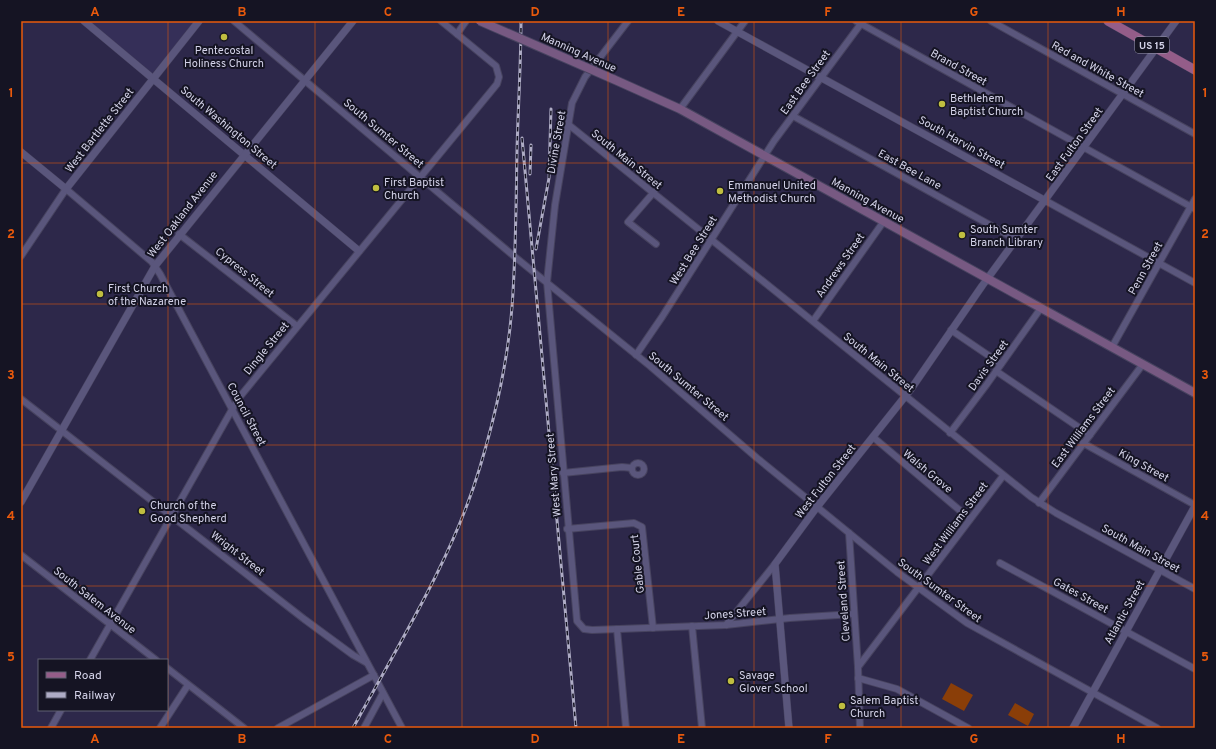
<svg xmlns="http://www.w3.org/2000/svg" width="1216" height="749" font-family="Overpass,sans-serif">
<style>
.built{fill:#352f58}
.grass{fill:#8a3e08}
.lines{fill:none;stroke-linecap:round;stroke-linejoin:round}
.minor-casing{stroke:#47435f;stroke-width:8}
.tertiary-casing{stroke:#47435f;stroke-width:8}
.secondary-casing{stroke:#47435f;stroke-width:10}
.primary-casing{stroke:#47435f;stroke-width:10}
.minor{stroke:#5a567c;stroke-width:6}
.tertiary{stroke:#5a567c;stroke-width:7}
.secondary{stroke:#775982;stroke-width:8}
.primary{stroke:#945d89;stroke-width:9}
.rail-casing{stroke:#aeacc5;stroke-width:3}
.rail{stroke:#151423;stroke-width:1.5;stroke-dasharray:4.5;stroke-linecap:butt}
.secondary-bridge-casing{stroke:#47435f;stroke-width:10;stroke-linecap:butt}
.secondary-bridge{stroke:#775982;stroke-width:8}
.grid{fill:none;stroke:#e8590c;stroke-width:1;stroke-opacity:0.55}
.poi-dot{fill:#c0be40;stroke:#151423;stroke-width:1.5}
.labels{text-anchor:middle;stroke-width:4;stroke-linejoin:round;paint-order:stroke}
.shield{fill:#151423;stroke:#9b9aae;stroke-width:1}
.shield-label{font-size:10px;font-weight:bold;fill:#d4d3e9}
.poi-label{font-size:11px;fill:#d4d3e9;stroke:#151423;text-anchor:start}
.street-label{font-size:11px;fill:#d4d3e9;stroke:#151423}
.neatline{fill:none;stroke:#e8590c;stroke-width:1.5}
.grid-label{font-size:13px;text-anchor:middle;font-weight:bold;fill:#e8590c}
</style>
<rect width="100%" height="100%" fill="#2d284a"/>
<path class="built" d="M87,21H195L152,74Z"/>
<g class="grass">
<path d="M951,683L973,695L964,711L942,699Z"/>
<path d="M1015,703L1034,714L1028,726L1008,715Z"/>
</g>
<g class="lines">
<g class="minor-casing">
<g id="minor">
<path d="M234,21L515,257L650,366L757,458L897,572L967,623L1157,728"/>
<path d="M628,21L585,77L572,103L555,205L547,282L577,621L584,629L592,630L726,625L790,618L854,614"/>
<path d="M856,21L1195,209"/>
<path d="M991,21L1195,134"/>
<path d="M457,34L466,21"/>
<path d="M680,109L745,21"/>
<path d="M793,116L1017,240"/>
<path d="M569,125L1031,497L1056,513L1195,589"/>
<path d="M654,192L628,222L656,244"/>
<path d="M1046,201L1195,283"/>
<path d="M179,234L297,326"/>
<path d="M21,256L66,189L152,262L160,274L402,728"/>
<path d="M813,321L884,221"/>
<path d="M951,330L1001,364"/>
<path d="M1112,347L1195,199"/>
<path d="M636,355L662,317L774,141L863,21"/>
<path d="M996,371L1090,435"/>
<path d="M21,399L304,619L353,655L367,663"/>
<path d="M950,433L987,384L1041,308"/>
<path d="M873,437L970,519"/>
<path d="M1083,443L1195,505"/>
<circle cx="638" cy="469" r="6"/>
<path d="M563,473L622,467L632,468"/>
<path d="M1039,503L1143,364"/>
<path d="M567,529L634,523L642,527L653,628"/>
<path d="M849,533L858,667"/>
<path d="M21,555L156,660"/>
<path d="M1000,563L1195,669"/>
<path d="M726,625L775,564"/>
<path d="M692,626L702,728"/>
<path d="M617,629L626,728"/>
<path d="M90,660L238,399L497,84L499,77L496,66L441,21"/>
<path d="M167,668L244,728"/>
<path d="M858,678L897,689L968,728"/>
<path d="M51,728L61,710"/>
<path d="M160,728L188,685"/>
<path d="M278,728L374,675"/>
<path d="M364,728L383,693"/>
<path d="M860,728L858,667L1003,476"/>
</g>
</g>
<g class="tertiary-casing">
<g id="tertiary">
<path d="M84,21L359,251"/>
<path d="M718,21L1046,201"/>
<path d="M21,152L66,189L199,21"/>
<path d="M21,502L155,266L353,21"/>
<path d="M789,728L775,564L817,507L911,389L982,286L1176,21"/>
<path d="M1073,728L1195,506"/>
</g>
</g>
<g class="secondary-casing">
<path id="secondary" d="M613,79L680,109L1195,393"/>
</g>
<g class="primary-casing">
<path id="primary" d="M1108,21L1195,70"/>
</g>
<use href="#minor" class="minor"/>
<use href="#tertiary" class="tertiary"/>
<use href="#secondary" class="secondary"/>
<use href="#primary" class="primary"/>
<g class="rail-casing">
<g id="rail">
<path d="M522,138L576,728"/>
<path d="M530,174L531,145"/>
<path d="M536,249L549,178L551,109"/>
<path d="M353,728C398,645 453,558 480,467C495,417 508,360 512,307C516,255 516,203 517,151C518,108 521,64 521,21"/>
</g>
</g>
<use href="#rail" class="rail"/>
<g class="secondary-bridge-casing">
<path id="secondary-bridge" d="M480,21L613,79"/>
</g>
<use href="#secondary-bridge" class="secondary-bridge"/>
</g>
<path class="grid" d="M168,21V728M315,21V728M462,21V728M608,21V728M754,21V728M901,21V728M1048,21V728M21,163H1195M21,304H1195M21,445H1195M21,586H1195"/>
<g class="poi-dot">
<circle cx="224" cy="37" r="4"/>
<circle cx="942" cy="104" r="4"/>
<circle cx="376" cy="188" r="4"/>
<circle cx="720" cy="191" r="4"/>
<circle cx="962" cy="235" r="4"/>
<circle cx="100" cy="294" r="4"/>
<circle cx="142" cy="511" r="4"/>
<circle cx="731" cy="681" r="4"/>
<circle cx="842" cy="706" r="4"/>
</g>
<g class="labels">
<rect class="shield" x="1135" y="37" width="34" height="16" rx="3"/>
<g class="shield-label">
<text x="1152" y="49">US 15</text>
</g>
<g class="poi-label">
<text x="224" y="54" text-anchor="middle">Pentecostal<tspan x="224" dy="13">Holiness Church</tspan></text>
<text x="950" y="102">Bethlehem<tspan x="950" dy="13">Baptist Church</tspan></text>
<text x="384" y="186">First Baptist<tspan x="384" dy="13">Church</tspan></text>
<text x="728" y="189">Emmanuel United<tspan x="728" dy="13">Methodist Church</tspan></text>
<text x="970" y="233">South Sumter<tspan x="970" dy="13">Branch Library</tspan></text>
<text x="108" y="292">First Church<tspan x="108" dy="13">of the Nazarene</tspan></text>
<text x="150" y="509">Church of the<tspan x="150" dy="13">Good Shepherd</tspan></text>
<text x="739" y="679">Savage<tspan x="739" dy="13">Glover School</tspan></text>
<text x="850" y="704">Salem Baptist<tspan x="850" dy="13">Church</tspan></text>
</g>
<g class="street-label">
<text transform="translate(579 52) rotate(24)" y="4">Manning Avenue</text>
<text transform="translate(959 67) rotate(29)" y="4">Brand Street</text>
<text transform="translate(1098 69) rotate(29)" y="4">Red and White Street</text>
<text transform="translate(805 82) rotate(-54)" y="4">East Bee Street</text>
<text transform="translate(229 127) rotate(40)" y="4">South Washington Street</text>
<text transform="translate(99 130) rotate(-52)" y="4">West Bartlette Street</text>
<text transform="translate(384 133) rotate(40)" y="4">South Sumter Street</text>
<text transform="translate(556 142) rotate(-80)" y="4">Divine Street</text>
<text transform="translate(962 142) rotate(29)" y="4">South Harvin Street</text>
<text transform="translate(1074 144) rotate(-54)" y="4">East Fulton Street</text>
<text transform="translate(627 159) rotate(39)" y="4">South Main Street</text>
<text transform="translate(910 169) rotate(29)" y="4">East Bee Lane</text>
<text transform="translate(868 200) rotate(29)" y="4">Manning Avenue</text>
<text transform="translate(182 214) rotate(-52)" y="4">West Oakland Avenue</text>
<text transform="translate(693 250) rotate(-58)" y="4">West Bee Street</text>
<text transform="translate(840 265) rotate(-55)" y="4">Andrews Street</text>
<text transform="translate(1145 268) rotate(-61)" y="4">Penn Street</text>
<text transform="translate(245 272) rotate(39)" y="4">Cypress Street</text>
<text transform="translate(266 348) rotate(-51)" y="4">Dingle Street</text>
<text transform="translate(879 362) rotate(39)" y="4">South Main Street</text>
<text transform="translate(988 365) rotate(-54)" y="4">Davis Street</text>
<text transform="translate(689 386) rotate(40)" y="4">South Sumter Street</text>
<text transform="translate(247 414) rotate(62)" y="4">Council Street</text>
<text transform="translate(1083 427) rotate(-53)" y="4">East Williams Street</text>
<text transform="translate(1144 465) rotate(29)" y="4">King Street</text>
<text transform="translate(928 471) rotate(40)" y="4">Walsh Grove</text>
<text transform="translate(553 475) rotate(-95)" y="4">West Mary Street</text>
<text transform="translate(825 481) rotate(-52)" y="4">West Fulton Street</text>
<text transform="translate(955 523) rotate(-53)" y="4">West Williams Street</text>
<text transform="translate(1141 548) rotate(29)" y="4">South Main Street</text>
<text transform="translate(238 553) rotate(38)" y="4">Wright Street</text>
<text transform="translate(637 564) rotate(-96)" y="4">Gable Court</text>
<text transform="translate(940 590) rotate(36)" y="4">South Sumter Street</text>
<text transform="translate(1081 595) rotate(29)" y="4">Gates Street</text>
<text transform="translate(95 600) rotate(38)" y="4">South Salem Avenue</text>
<text transform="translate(843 601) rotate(-94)" y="4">Cleveland Street</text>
<text transform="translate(1124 612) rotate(-61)" y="4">Atlantic Street</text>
<text transform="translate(735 613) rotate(-4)" y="4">Jones Street</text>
</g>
</g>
<rect width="1216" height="749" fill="none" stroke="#151423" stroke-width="44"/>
<rect x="38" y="659" width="130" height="52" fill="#151423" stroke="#616072"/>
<rect x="46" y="672" width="20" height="6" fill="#945d89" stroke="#616072"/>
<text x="74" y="679" font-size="12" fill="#d4d3e9">Road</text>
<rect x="46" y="692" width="20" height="6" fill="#aeacc5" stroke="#616072"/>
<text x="74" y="699" font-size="12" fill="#d4d3e9">Railway</text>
<rect x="22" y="22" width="1172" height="705" class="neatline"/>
<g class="grid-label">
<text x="95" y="16">A</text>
<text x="242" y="16">B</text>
<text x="388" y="16">C</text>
<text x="535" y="16">D</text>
<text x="681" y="16">E</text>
<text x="828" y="16">F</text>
<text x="974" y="16">G</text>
<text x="1121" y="16">H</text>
<text x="11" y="97">1</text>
<text x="1205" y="97">1</text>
<text x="11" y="238">2</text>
<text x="1205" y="238">2</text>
<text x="11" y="379">3</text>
<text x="1205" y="379">3</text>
<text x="11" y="520">4</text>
<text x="1205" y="520">4</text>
<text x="11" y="661">5</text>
<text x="1205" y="661">5</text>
<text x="95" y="743">A</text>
<text x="242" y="743">B</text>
<text x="388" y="743">C</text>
<text x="535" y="743">D</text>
<text x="681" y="743">E</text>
<text x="828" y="743">F</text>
<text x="974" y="743">G</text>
<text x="1121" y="743">H</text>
</g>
</svg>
